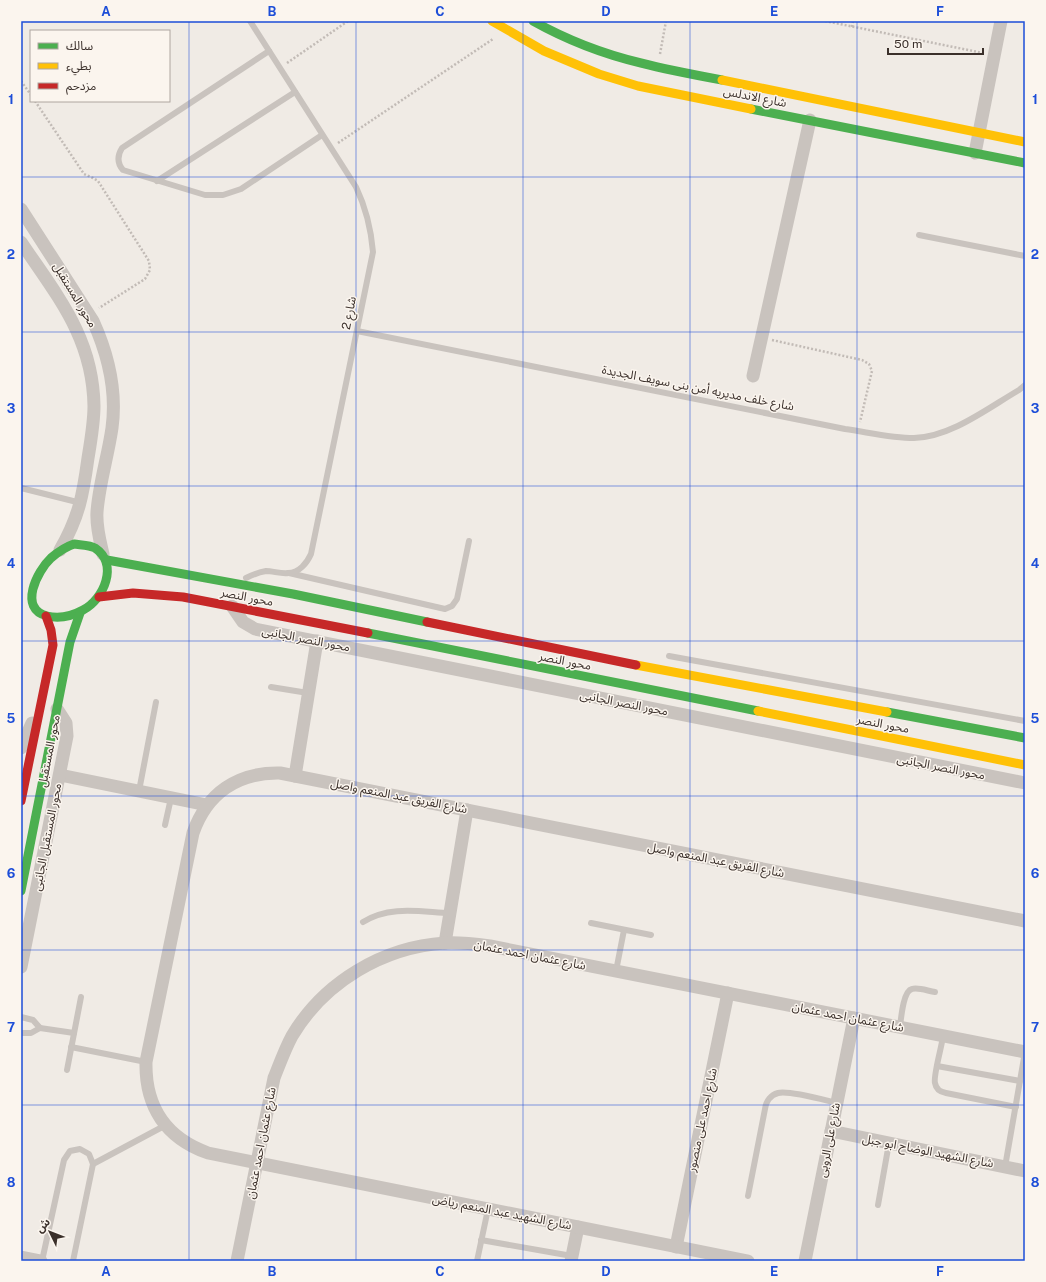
<svg xmlns="http://www.w3.org/2000/svg" width="1046" height="1282" font-family="'Public Sans','Noto Sans Arabic',sans-serif">
<style>
.lines{fill:none;stroke-linecap:round;stroke-linejoin:round}
.path{stroke:#c2bbb6;stroke-width:2.5;stroke-dasharray:2 2;stroke-linecap:butt}
.lane{stroke:#c9c3be;stroke-width:6}
.street{stroke:#c9c3be;stroke-width:13}
.fast{stroke:#4caf50;stroke-width:9}
.slow{stroke:#ffc107;stroke-width:9}
.jam{stroke:#c62828;stroke-width:9}
.grid{fill:none;stroke:#1d4ed8;stroke-width:1;stroke-opacity:0.55}
.labels{text-anchor:middle;stroke-width:3;stroke-linejoin:round;paint-order:stroke}
.street-label{font-size:12px;fill:#3b302b;stroke:#fbf5ee}
.neatline{fill:none;stroke:#1d4ed8;stroke-width:1.5}
.grid-label{font-size:13px;text-anchor:middle;font-weight:bold;fill:#1d4ed8}
</style>
<rect width="100%" height="100%" fill="#f0ebe5"/>
<g class="lines">
<g class="path">
<path d="M825,21L983,53"/>
<path d="M852,27L853,21"/>
<path d="M660,54L666,21"/>
<path d="M287,63L348,21"/>
<path d="M21,81L31,95"/>
<path d="M35,101L84,174L93,178L98,181L149,261L150,270L145,279L99,308"/>
<path d="M338,143L493,39"/>
<path d="M772,340L862,360L869,364L872,371L860,422"/>
</g>
<g class="lane">
<path d="M269,51L122,148C117,156 117,163 123,170L205,195H223L241,189L322,135"/>
<path d="M157,181L295,92"/>
<path d="M919,235L1025,256"/>
<path d="M357,331L845,429C867,432 891,438 914,438C951,437 988,408 1019,390L1025,385"/>
<path d="M21,488L81,503"/>
<path d="M289,573L445,609L452,606L457,599L469,541"/>
<path d="M246,578C252,575 259,572 266,571C273,571 281,574 288,573C299,573 307,563 311,554L373,252C371,228 366,208 356,187L250,21"/>
<path d="M669,656L1025,721"/>
<path d="M271,687L308,693"/>
<path d="M139,791L156,702"/>
<path d="M165,825L171,798"/>
<path d="M363,922C390,905 421,912 450,913"/>
<path d="M591,923L651,935"/>
<path d="M616,971L624,930"/>
<path d="M21,1017L33,1020L40,1028L74,1033"/>
<path d="M900,1027C901,1019 903,991 912,989C918,987 928,991 935,992"/>
<path d="M21,1033H31L40,1028"/>
<path d="M943,1036C942,1046 933,1076 935,1083C936,1089 940,1092 946,1093L1016,1107"/>
<path d="M71,1047L146,1062"/>
<path d="M937,1066L1020,1081"/>
<path d="M67,1070L81,997"/>
<path d="M93,1164L166,1125"/>
<path d="M1005,1167L1025,1052"/>
<path d="M748,1196L765,1109C766,1101 771,1095 778,1093C789,1090 824,1100 837,1103"/>
<path d="M878,1205L889,1143"/>
<path d="M481,1240L572,1256"/>
<path d="M42,1261L64,1160L70,1151L80,1149L89,1154L93,1164L73,1261"/>
<path d="M477,1261L488,1209"/>
</g>
<g class="street">
<path d="M975,153L1001,21"/>
<path d="M21,209L93,321C108,354 117,391 112,428C108,456 99,484 97,512C96,527 100,541 103,554"/>
<path d="M21,242C57,296 93,337 94,406C94,423 91,440 88,458C83,495 79,517 60,550"/>
<path d="M753,376L810,120"/>
<path d="M232,606L243,622L255,629L1025,783"/>
<path d="M21,748L32,723"/>
<path d="M60,775L207,805"/>
<path d="M295,776L317,641"/>
<path d="M445,943L467,810"/>
<path d="M21,967L67,736L66,723L57,709"/>
<path d="M831,1131L1025,1171"/>
<path d="M676,1247L728,993"/>
<path d="M21,1257L41,1261"/>
<path d="M237,1261L274,1078C280,1063 285,1049 292,1036C324,982 383,947 445,943C460,942 475,944 490,946L1025,1052"/>
<path d="M571,1261L578,1227"/>
<path d="M748,1261L208,1153C166,1138 145,1107 146,1062L193,833C207,793 238,772 280,773L1025,921"/>
<path d="M805,1261L854,1018"/>
</g>
<g class="fast">
<path d="M533,21C567,40 603,54 641,63C668,70 695,75 722,80"/>
<path d="M751,109L1025,163"/>
<path d="M74,544C80,545 90,545 95,548C119,564 104,599 83,610C72,616 59,619 47,616C18,609 37,571 51,558C58,552 65,547 74,544Z"/>
<path d="M107,560L293,594L427,622"/>
<path d="M368,633L758,711"/>
<path d="M887,712L1025,738"/>
<path d="M21,891L70,642L80,613"/>
</g>
<g class="slow">
<path d="M492,21L544,51L599,74L638,86L751,109"/>
<path d="M722,80L1025,142"/>
<path d="M636,665L887,712"/>
<path d="M758,711L1025,765"/>
</g>
<g class="jam">
<path d="M99,597L133,593L183,597L368,633"/>
<path d="M427,622L636,665"/>
<path d="M21,801L53,645L51,630L46,616"/>
</g>
</g>
<path class="grid" d="M189,21V1261M356,21V1261M523,21V1261M690,21V1261M857,21V1261M21,177H1025M21,332H1025M21,486H1025M21,641H1025M21,796H1025M21,950H1025M21,1105H1025"/>
<g class="labels">
<g class="street-label">
<text transform="translate(755 97) rotate(11)" y="4">شارع الاندلس</text>
<text transform="translate(75 295) rotate(59)" y="4">محور المستقبل</text>
<text transform="translate(349 313) rotate(-79)" y="4">شارع 2</text>
<text transform="translate(698 388) rotate(11)" y="4">شارع خلف مديريه أمن بنى سويف الجديدة</text>
<text transform="translate(247 597) rotate(11)" y="4">محور النصر</text>
<text transform="translate(306 639) rotate(11)" y="4">محور النصر الجانبى</text>
<text transform="translate(565 661) rotate(11)" y="4">محور النصر</text>
<text transform="translate(624 703) rotate(11)" y="4">محور النصر الجانبى</text>
<text transform="translate(883 724) rotate(11)" y="4">محور النصر</text>
<text transform="translate(49 751) rotate(-79)" y="4">محور المستقبل</text>
<text transform="translate(941 767) rotate(11)" y="4">محور النصر الجانبى</text>
<text transform="translate(399 796) rotate(11)" y="4">شارع الفريق عبد المنعم واصل</text>
<text transform="translate(47 837) rotate(-79)" y="4">محور المستقبل الجانبى</text>
<text transform="translate(716 860) rotate(11)" y="4">شارع الفريق عبد المنعم واصل</text>
<text transform="translate(530 955) rotate(11)" y="4">شارع عثمان احمد عثمان</text>
<text transform="translate(848 1017) rotate(11)" y="4">شارع عثمان احمد عثمان</text>
<text transform="translate(702 1120) rotate(-78)" y="4">شارع احمد على منصور</text>
<text transform="translate(829 1140) rotate(-79)" y="4">شارع على الروبى</text>
<text transform="translate(261 1143) rotate(-79)" y="4">شارع عثمان احمد عثمان</text>
<text transform="translate(928 1151) rotate(11)" y="4">شارع الشهيد الوضاح ابو جبل</text>
<text transform="translate(502 1212) rotate(11)" y="4">شارع الشهيد عبد المنعم رياض</text>
</g>
</g>
<rect width="1046" height="1282" fill="none" stroke="#fbf5ee" stroke-width="44"/>
<rect x="30" y="30" width="140" height="72" fill="#fbf5ee" stroke="#aea6a0"/>
<rect x="38" y="43" width="20" height="6" fill="#4caf50" stroke="#aea6a0"/>
<text x="66" y="50" font-size="12" fill="#3b302b">سالك</text>
<rect x="38" y="63" width="20" height="6" fill="#ffc107" stroke="#aea6a0"/>
<text x="66" y="70" font-size="12" fill="#3b302b">بطيء</text>
<rect x="38" y="83" width="20" height="6" fill="#c62828" stroke="#aea6a0"/>
<text x="66" y="90" font-size="12" fill="#3b302b">مزدحم</text>
<g transform="translate(50 1232) rotate(313)" stroke="#fbf5ee" stroke-width="3" paint-order="stroke">
<path d="M0-3L7 15L0 10L-7 15Z" fill="#3b302b"/>
<text y="-6" font-size="11" font-weight="bold" text-anchor="middle" fill="#3b302b">ش</text>
</g>
<path d="M888 48v6h95v-6" fill="none" stroke="#3b302b" stroke-width="2"/>
<text x="894" y="48" font-size="12" fill="#3b302b" stroke="#fbf5ee" stroke-width="3" paint-order="stroke">50 m</text>
<rect x="22" y="22" width="1002" height="1238" class="neatline"/>
<g class="grid-label">
<text x="106" y="16">A</text>
<text x="272" y="16">B</text>
<text x="440" y="16">C</text>
<text x="606" y="16">D</text>
<text x="774" y="16">E</text>
<text x="940" y="16">F</text>
<text x="11" y="104">1</text>
<text x="1035" y="104">1</text>
<text x="11" y="259">2</text>
<text x="1035" y="259">2</text>
<text x="11" y="413">3</text>
<text x="1035" y="413">3</text>
<text x="11" y="568">4</text>
<text x="1035" y="568">4</text>
<text x="11" y="723">5</text>
<text x="1035" y="723">5</text>
<text x="11" y="878">6</text>
<text x="1035" y="878">6</text>
<text x="11" y="1032">7</text>
<text x="1035" y="1032">7</text>
<text x="11" y="1187">8</text>
<text x="1035" y="1187">8</text>
<text x="106" y="1276">A</text>
<text x="272" y="1276">B</text>
<text x="440" y="1276">C</text>
<text x="606" y="1276">D</text>
<text x="774" y="1276">E</text>
<text x="940" y="1276">F</text>
</g>
</svg>
